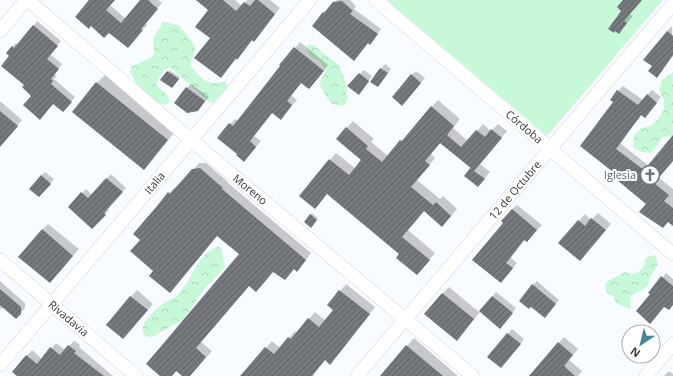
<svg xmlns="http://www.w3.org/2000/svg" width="673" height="376" font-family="'Open Sans',sans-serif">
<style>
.green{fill:#c7f9d8}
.forest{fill:url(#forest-crowns)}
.shadow{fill:#0003}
.building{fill:url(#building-hatch)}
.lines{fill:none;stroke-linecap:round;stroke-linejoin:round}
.minor-casing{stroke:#cfd3d9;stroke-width:14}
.minor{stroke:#fff;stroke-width:13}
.labels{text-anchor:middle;stroke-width:4;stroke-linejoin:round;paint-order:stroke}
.street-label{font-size:11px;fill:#353739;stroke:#fff}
.worship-label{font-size:11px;fill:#5b616d;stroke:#fff;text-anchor:end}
</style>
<defs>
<pattern id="forest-crowns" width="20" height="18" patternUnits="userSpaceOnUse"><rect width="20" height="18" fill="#c7f9d8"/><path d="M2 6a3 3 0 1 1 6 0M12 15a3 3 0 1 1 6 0" fill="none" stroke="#acd6ba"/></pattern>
<pattern id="building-hatch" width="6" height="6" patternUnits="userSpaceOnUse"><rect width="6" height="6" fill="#75797e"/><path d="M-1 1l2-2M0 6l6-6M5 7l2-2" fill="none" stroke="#616468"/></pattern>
</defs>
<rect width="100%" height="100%" fill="#f8fbff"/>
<path class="green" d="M387,0H663L547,136Z"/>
<g class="forest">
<path d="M163,22L178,25C183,31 195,41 195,50C194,55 191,60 190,66C203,79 206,87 225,81C232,92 221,98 212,103L208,101L170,67C162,71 159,77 156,85L168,96L169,101L166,105C149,102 136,86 130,71L132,66L151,58L154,54L153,39Z"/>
<path d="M307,45H313L339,65L347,86L346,94L348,98L346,103L342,106L332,104C329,100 319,87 320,82C321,77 327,74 324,68C320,56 306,61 307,45Z"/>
<path d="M673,72V136L663,137L651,153L641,152L633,147L634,136L641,128L651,126L658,119L664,110V100L659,90L662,80Z"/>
<path d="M219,246L222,250V255L225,265L223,269L202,292L184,319L154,336L149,337L144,335C138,322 157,308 167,301C168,300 170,300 172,299C175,298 179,293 181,291C194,275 198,253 219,246Z"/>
<path d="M655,255C661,265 654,269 650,278C649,281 648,285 646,287C640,292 634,292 630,298L631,304L630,309L616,303L613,296L608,294C599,279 615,279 625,272C636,277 645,270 645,259L650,256Z"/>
</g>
<g class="shadow">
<path d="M90,0H114L110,5L126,19L141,0H158L162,3L145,23L147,25L132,42Z"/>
<path d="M198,0H235L242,6L247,0H270L280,8L259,35L253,39L221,77L211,38L210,10Z"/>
<path d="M337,0H350L356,6L354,9L381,29L374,39L368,43L358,56L323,13Z"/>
<path d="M624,0H642L629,14L633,16L619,33Z"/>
<path d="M37,21L61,41L50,54L62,64L54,74L57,76L54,79L75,97L67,107L33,96L25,85L10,56L12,47L16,43L18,44Z"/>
<path d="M672,26L673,56L657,76L653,66L667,31Z"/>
<path d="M300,42L328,65L309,88L302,82L291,95L297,100L281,119L273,112L254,136L261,141L244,161L230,124L235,119L238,121Z"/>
<path d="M385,64L391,69L378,86L371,81Z"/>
<path d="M169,70L180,77L174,85L168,72Z"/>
<path d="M364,70L372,76L363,89L348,86Z"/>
<path d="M416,71L425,78L406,100L412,75Z"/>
<path d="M105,75L175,132L144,168L97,83Z"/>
<path d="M191,84L209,97L198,110L187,88Z"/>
<path d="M623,86L643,100L652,90L661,97L650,111L642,114L620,143L649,166L673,138V161L659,178L673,189V224L647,204L614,172L615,102L618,91Z"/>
<path d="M438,100L460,119L453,128L468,141L483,124L491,131L498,124L507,131L480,164L490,172L484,179L465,176L472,168L441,142L431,154L435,158L417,180L440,199L443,196L457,209L449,219L425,210L408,230L435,253L423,267L328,193L300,196L336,153L356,169L363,160L347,128L353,121L374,139L371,142L388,156Z"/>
<path d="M0,101L22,120L6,139L0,143Z"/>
<path d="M199,163H206L228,182V183L311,253L303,264L294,268L274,271L250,285L201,342L212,351L190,376H184L177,370L171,376H162L241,254L218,235L154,271L141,240L135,234L169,193L175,187L177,188Z"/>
<path d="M45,172L54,179L43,192L41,176Z"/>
<path d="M111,174L126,188L107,208L109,210L96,224L82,193L86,189L92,195Z"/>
<path d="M517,205L542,225L527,241L525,239L511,258L517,263L506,277L505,223L512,209Z"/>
<path d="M312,213L318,218L313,225L310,215Z"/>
<path d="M598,213L611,224L580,260L560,243L585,214L591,220Z"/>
<path d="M48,224L79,249L50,282L42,230Z"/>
<path d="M666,273L673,279V304L664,306L651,294Z"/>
<path d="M0,281L25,303V308L20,314L4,307L1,309L0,308Z"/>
<path d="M537,281L559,300L549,312L533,285Z"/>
<path d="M346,284L375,307L336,357L325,360L313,375L314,376H242L272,341L280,348L295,331L297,333L315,312L326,321L335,310L329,305Z"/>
<path d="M449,287L479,312L496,292L516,308L504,323L480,312L463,333L442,294Z"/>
<path d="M137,290L153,304L129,332L107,324Z"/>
<path d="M512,329L524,339L505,363L488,357Z"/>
<path d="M564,337L578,349L569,360L582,371L578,376H531Z"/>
<path d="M414,338L458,376H381Z"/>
<path d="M74,341L80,345L79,347L113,376H18L13,372L32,350L42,359L56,343L65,350Z"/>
<path d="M669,371L673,374V376H664Z"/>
</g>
<g class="building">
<path d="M89,0H115L106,10L121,23L140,0H148L158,9L141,29L143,30L128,48L109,33L104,38L91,26L89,29L75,17Z"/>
<path d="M196,0H223L236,11L244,2L250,6L255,0H258L275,14L254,42L252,40L237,60L236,58L221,78L194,58L210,38L195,27L208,10Z"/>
<path d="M623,0H642L624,21L627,23L619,34L615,31L614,33L608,29L621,11L617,7Z"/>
<path d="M342,1L353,11L350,14L378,34L370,45L368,43L354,61L312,26L323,12L324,13L333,2Z"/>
<path d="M33,25L58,46L47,59L59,69L51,79L53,81L51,84L72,102L63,112L53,104L40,120L23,105L31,96L22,87L24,85L1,66L9,56L6,53L12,46L14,48Z"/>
<path d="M667,31L673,36V55L657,78L648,71L652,66L643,60Z"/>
<path d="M294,47L324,71L309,89L301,83L287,101L292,105L281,120L272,113L250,141L256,147L244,162L236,155L237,154L217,138L229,123L233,126L280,66L279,65Z"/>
<path d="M380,68L388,73L378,87L370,82Z"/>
<path d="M167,71L179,79L172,88L160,80Z"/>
<path d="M359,73L369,81L359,95L347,86Z"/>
<path d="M411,74L421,83L402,106L392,97Z"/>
<path d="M96,82L168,140L144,170L72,112Z"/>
<path d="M186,87L205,101L198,111L187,113L174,103Z"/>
<path d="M617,90L638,105L647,94L657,103L645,118L641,115L616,149L644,170L673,135V161L654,183L669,195L664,201L673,208V226L668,222L663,228L639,212L646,204L611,175L613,172L580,146L613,102L610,100Z"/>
<path d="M431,106L454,126L447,135L461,147L476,130L485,137L491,129L502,138L474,171L485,179L478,187L464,176L470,168L472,169L440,143L425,161L430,165L411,187L433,205L436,202L451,216L442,227L424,211L402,237L430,260L417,275L396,258L399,254L327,194L315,209L299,196L329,159L349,175L361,160L336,139L346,127L368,146L366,149L382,162L400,140L402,141Z"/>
<path d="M0,111L18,126L0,147Z"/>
<path d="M200,168L223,188L222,189L306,260L297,272L294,269L285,280L273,272L256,292L249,286L196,348L206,357L190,376H182L176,371L172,376H160L146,364L239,254L217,236L170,293L149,276L153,271L130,251L140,240L133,234L157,206L168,192L170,194L192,169Z"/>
<path d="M41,175L51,184L39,197L29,189Z"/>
<path d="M106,178L123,192L104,213L106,215L92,229L68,207L81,192L88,198Z"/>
<path d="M512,209L537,230L527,242L524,240L506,263L513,268L501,283L472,260L503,223L501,221Z"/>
<path d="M310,214L317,220L311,228L304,222Z"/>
<path d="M591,218L606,230L580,261L558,243L578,220L585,226Z"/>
<path d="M42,229L73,256L50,283L18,257Z"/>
<path d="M661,276L673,286V305L669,310L664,307L650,324L636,311L650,294L648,293Z"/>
<path d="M532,284L556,304L545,318L531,307L529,309L519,301Z"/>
<path d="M0,289L21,307V314L16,319L0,305Z"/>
<path d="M339,290L370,314L330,365L325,360L312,376H240L265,347L274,354L288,337L291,339L308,318L319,327L333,310L327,305Z"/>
<path d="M442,293L474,319L457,341L424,314Z"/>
<path d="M130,296L148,310L123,339L106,325Z"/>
<path d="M492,296L513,313L500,329L479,311Z"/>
<path d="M507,333L521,344L501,368L487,357Z"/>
<path d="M558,342L573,355L564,366L575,376H529Z"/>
<path d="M68,345L76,351L74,353L104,376H17L12,372L26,355L37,364L50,347L60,355Z"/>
<path d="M406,345L443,376H380Z"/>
</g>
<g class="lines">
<g class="minor-casing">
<g id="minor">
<path id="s1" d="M28,0L191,140L473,376"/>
<path id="s2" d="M376,0L673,254"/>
<path d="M0,31L26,0"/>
<path id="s3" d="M0,260L136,376"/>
<path id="s4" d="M0,365L310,0"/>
<path id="s5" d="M357,376L673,4"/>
<path d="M646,376L673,344"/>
</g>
</g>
<use href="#minor" class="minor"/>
</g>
<defs>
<g id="church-ring" transform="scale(1)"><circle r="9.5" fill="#fff" stroke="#6b7280" stroke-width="1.5"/><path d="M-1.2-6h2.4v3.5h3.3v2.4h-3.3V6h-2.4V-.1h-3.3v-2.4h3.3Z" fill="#6b7280"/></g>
</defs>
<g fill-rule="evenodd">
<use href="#church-ring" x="650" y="175"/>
</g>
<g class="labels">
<g class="street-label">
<text dy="4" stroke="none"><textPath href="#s2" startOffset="195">Córdoba</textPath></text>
<text dy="4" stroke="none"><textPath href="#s4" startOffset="239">Italia</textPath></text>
<text dy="4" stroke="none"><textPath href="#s1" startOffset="292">Moreno</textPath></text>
<text dy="4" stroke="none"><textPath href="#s5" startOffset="244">12 de Octubre</textPath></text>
<text dy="4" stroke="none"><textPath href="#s3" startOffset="90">Rivadavia</textPath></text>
</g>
<g class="worship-label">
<text x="636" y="179">Iglesia</text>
</g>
</g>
<g transform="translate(641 344) rotate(215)"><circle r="19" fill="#ffffff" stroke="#aeafb0"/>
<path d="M0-3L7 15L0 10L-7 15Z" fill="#428893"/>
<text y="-6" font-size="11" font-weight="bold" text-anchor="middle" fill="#353739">N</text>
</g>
</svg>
